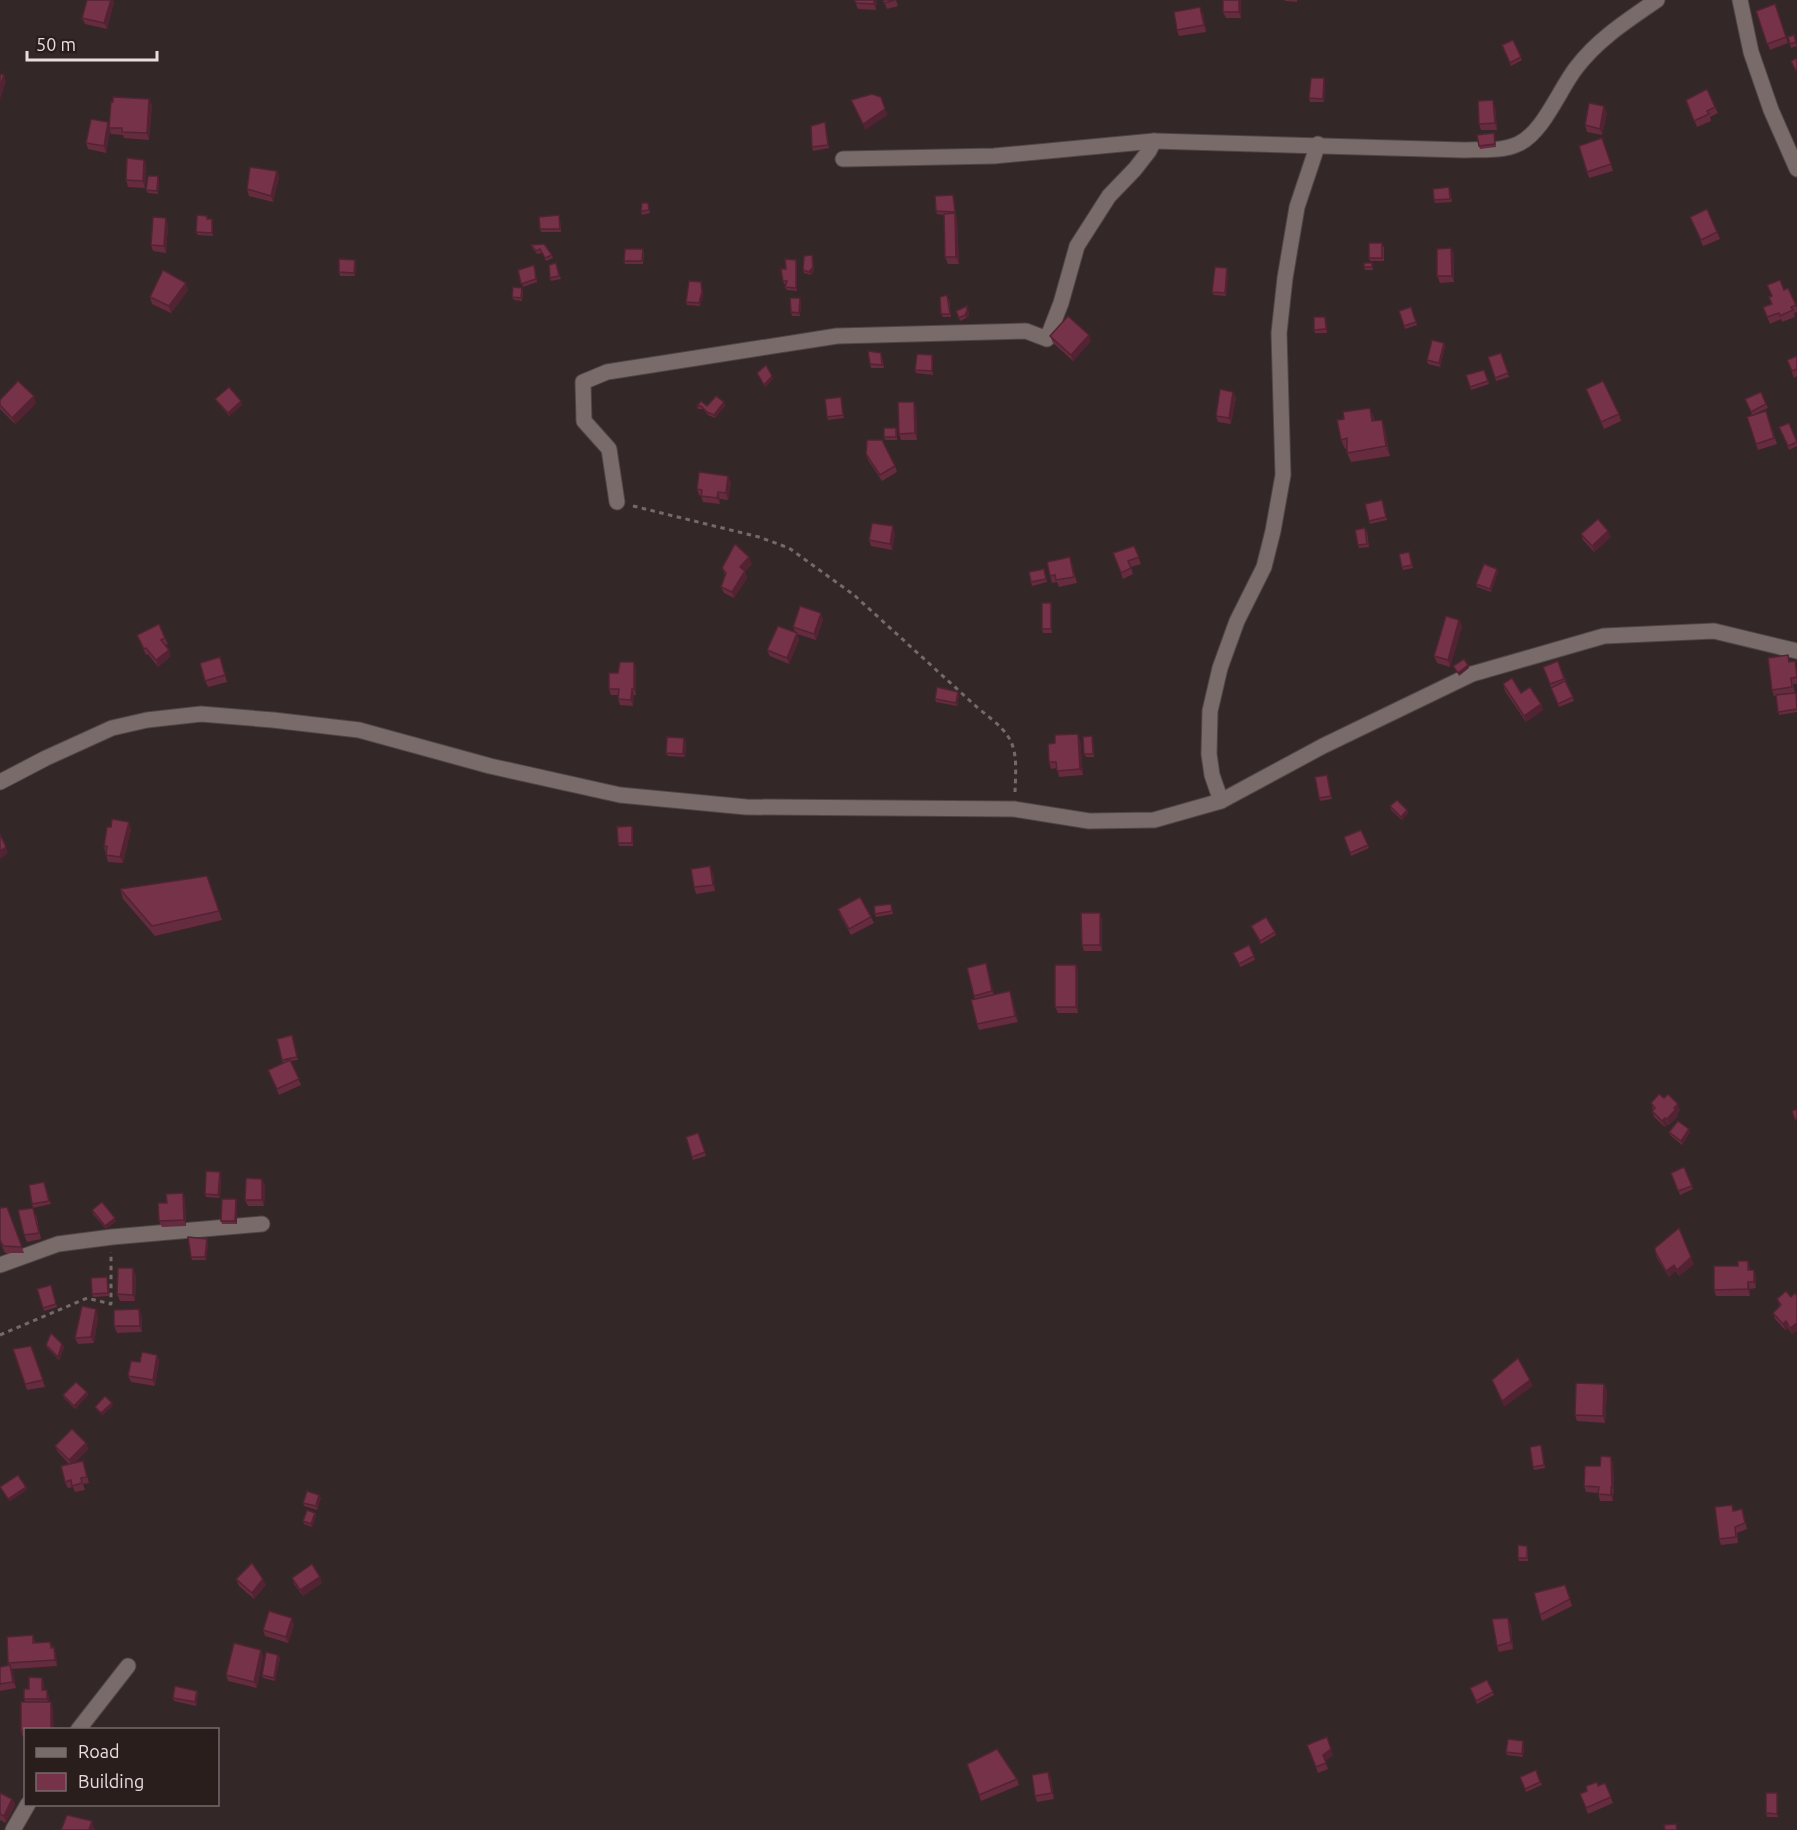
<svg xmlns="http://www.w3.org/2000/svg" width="1797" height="1830" font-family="Ubuntu,sans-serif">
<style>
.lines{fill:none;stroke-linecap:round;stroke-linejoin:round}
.minor-casing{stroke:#504646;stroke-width:17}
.path{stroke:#756a6a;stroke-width:3;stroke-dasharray:4.5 4.5;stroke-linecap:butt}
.minor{stroke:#7a6b6b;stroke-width:15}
.wall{fill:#652b3f}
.shaded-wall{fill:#522333}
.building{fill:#753249;stroke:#522333;stroke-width:1.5}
</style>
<rect width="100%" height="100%" fill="#342727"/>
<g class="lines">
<g class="minor-casing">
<g id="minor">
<path d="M1740,0L1751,52L1771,110L1797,169"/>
<path d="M843,159L994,156L1154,141L1463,150C1480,149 1501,152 1518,144C1543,133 1559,90 1576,68C1598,39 1628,20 1657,0"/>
<path d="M617,502L609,449L584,421L583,382L607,372L837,336L1026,331L1047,339L1061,303L1077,246L1109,196L1135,169L1149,151L1154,141"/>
<path d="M0,782L46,758L112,728L147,720L201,714L273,720L359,730L490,766L620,795L746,807L1014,809L1089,821L1154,820L1221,801L1323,746L1472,674L1604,636L1714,631L1797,651"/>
<path d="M1221,801L1212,775L1209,754L1210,711L1220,668L1237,621L1264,567L1273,531L1283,475L1279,333L1285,278L1297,207L1318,144"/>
<path d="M0,1265L58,1244L112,1237L262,1224"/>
<path d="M78,1730L128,1666"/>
<path d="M13,1830L28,1804"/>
</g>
</g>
<g class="path">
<path d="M633,506L759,537L789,548L854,595L979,709C1017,738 1017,746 1015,792"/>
<path d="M0,1335L87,1298L111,1304V1252"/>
</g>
<use href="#minor" class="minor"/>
</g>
<g class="wall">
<path d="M854,0H876V10L858,9Z"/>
<path d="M883,0H896L898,6L887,9Z"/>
<path d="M1241,0V18H1226L1223,12Z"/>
<path d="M1285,0H1297V2L1285,1Z"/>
<path d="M114,2L107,29L85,24L82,18Z"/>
<path d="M1775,4L1788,43L1770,50L1756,11Z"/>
<path d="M1203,13L1206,32L1179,36L1177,30Z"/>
<path d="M1794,35L1797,46L1791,48L1788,37Z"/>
<path d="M1513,40L1522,60L1511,66L1502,45Z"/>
<path d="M1324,78L1325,81L1324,102H1310L1309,98Z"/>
<path d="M1686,100L1715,107L1718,113L1710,117L1711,121L1697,127Z"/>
<path d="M152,105L149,140L124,138L123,135L111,134L110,130L106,153L88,149L86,143L109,126Z"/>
<path d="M1495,106L1497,130H1481L1479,124Z"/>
<path d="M1607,113L1602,135L1587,132L1585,125Z"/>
<path d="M825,122L829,148L813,151L812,147Z"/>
<path d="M1494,133L1496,147L1480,149L1479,146Z"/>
<path d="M1602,138L1613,171L1589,178L1579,146Z"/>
<path d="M144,160L146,166L145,188L128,187L126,180Z"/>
<path d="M277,171L279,177L273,202L249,196L247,189Z"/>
<path d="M159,179L158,194L148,193L146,190Z"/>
<path d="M1450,191L1452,202L1435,203L1434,200Z"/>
<path d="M954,198L956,215L957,219L959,264H948L945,257L944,215L937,214L936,211Z"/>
<path d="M648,203L650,213L642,215L641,211Z"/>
<path d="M559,215L560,219L561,232H541L540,229Z"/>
<path d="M207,216L208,219H212L213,223V236L198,235L196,232Z"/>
<path d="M1690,217L1717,232L1720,239L1703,246Z"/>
<path d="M168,224L166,253L153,251L151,245Z"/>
<path d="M531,245L552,255L553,258L546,261L542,253L537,254L532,248Z"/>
<path d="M1384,246V261H1370L1369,258Z"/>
<path d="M1451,248L1454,254V282L1440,283L1437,276Z"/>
<path d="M644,252L643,264H625L624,261Z"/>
<path d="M813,258L814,270L811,275L804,273L803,270Z"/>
<path d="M355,260L356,263L355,276H340L339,272Z"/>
<path d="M556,263L561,279L551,281L550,278Z"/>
<path d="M797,263V291L787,290L785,287L786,284H784L783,281Z"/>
<path d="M1372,263L1373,270H1365L1364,267Z"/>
<path d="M535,268L537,282L523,287L518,270Z"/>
<path d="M1227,268L1228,272L1226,296L1214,295L1212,292Z"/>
<path d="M701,282L703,295L700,306L687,305L686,302Z"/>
<path d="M1788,288L1797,308V312L1794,313L1795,317L1782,322L1781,319L1770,324L1763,307L1771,304L1769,297Z"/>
<path d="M188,290L171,313L152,304L150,297Z"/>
<path d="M523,291L522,301L514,300L512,297Z"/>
<path d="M949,298L951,317H943L941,314Z"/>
<path d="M801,302L800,316H792L791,312Z"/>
<path d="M1411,307L1417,325L1405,329L1399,311Z"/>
<path d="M968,309L969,315L966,318L960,321L956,311Z"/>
<path d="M1326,320L1327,333H1315L1314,330Z"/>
<path d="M1050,336L1091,341L1073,361L1053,343Z"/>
<path d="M1445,346L1440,367L1428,364L1427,360Z"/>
<path d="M1501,353L1509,377L1496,381L1488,357Z"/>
<path d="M932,355L933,358V375L916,373L915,370Z"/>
<path d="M882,356L884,368H871L870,364Z"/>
<path d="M1797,356V376L1794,378L1787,360Z"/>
<path d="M1484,370L1489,384L1471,390L1470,387Z"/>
<path d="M1586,389L1619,414L1621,421L1604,429Z"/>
<path d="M1233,392L1236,398L1231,424L1218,422L1216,416Z"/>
<path d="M1761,392L1768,408L1752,415L1745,399Z"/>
<path d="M841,397L844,418L828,420L827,417Z"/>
<path d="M215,399L242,405L229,416L217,402Z"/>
<path d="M0,400L36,403L15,424L0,409Z"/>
<path d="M724,402L725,406L715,418L708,415L703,409H698L697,406H707Z"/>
<path d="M916,408L917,440H901L899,434Z"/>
<path d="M1370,408L1374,421L1382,420L1385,430L1390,456L1351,462L1347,453V448L1345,449L1341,440L1344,419Z"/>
<path d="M1766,411L1777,444L1758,450L1747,417Z"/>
<path d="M1779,427L1797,440V446L1789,450Z"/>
<path d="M896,428L897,432V440H885L884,437Z"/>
<path d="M866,454L895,466L897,472L882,481L868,460Z"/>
<path d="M731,482L728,500L720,499V504L703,502L701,496L699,495L697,489Z"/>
<path d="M1383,503L1387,520L1370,524L1369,521Z"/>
<path d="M1367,531L1369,547L1359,548L1358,545Z"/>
<path d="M895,533L892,550L871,546L869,540Z"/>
<path d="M1581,534L1611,537L1594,552L1583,540Z"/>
<path d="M1134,546L1141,564L1131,567L1133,574L1123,579L1113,553Z"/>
<path d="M1410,555L1413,568L1403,570L1402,567Z"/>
<path d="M752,564L745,571L747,578L734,598L724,593L721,587L725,575L722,568Z"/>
<path d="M1072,564L1077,583L1059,587L1057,582L1052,583L1050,576Z"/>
<path d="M1044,569L1047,582L1032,586L1031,582Z"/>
<path d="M1497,569L1498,572L1491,592L1477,587L1476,584Z"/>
<path d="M1052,607V633H1043L1042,629Z"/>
<path d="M821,613L823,620L816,640L797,634L799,640L789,664L770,656L767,650L796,633L793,627Z"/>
<path d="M1462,626L1450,667L1437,663L1434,656Z"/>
<path d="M137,635L165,638L168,644L165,645L171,656L158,667L148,654L146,655Z"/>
<path d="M220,657L227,682L208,687L205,681Z"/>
<path d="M1558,661L1574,701L1559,707L1543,667Z"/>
<path d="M1790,662L1797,668V684H1793L1795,693L1797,695V712L1779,715L1776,696H1774L1772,690Z"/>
<path d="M636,668V695H634L633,706L620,705L618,699V695H611L609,689L618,673Z"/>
<path d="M1503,684L1521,693L1541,704L1543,710L1526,722L1505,691Z"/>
<path d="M959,695L957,706L936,702L935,699Z"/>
<path d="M1092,736L1093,739L1094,757H1086L1084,754Z"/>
<path d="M1080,740L1083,775L1059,777L1057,768L1051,769L1049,762Z"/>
<path d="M686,741L685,757L668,756L666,753Z"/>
<path d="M1327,775L1332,799L1320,801L1319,798Z"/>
<path d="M1390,806L1407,810L1408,813L1402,820L1391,810Z"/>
<path d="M131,829L123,863L108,862L104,847Z"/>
<path d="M633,829V846H619L618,843Z"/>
<path d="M1361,830L1369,848L1351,856L1344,837Z"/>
<path d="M713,873L715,891L696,894L694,887Z"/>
<path d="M207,876L222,920L155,936L123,899L120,889Z"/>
<path d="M892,907L893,914L876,917L875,914Z"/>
<path d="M838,909L871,917L874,923L851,935L840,915Z"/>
<path d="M1102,919V951H1084L1082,945Z"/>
<path d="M1251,926L1275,932L1276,935L1261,944Z"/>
<path d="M1249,945L1255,960L1240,967L1233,953Z"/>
<path d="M986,963L994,995L1012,997L1018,1022L979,1030L977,1024L975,999L974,996Z"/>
<path d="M1076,965L1078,972V1013H1058L1055,1007Z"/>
<path d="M292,1035L298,1060L291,1061L301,1085L279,1095L268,1070L283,1063L282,1060Z"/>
<path d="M1664,1098L1680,1110L1677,1114L1678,1116L1669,1125L1668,1124L1665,1127L1654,1117L1652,1111L1653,1110L1651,1103Z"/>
<path d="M1669,1132H1690L1682,1145L1670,1135Z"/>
<path d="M698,1133L706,1156L693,1160L686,1137Z"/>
<path d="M1684,1167L1693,1189L1680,1195L1671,1173Z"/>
<path d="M221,1176L220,1198L206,1197L205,1194Z"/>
<path d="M44,1182L51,1204L33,1208L32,1204Z"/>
<path d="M265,1185L264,1206H248L245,1200Z"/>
<path d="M183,1193L185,1199L186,1226L162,1227L159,1221L167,1203Z"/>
<path d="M236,1199L237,1203V1224H222L221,1221Z"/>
<path d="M7,1207L24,1253H5L0,1242V1208Z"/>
<path d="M92,1210L116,1221L106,1229L93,1214Z"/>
<path d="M36,1214L41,1239L27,1242L24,1235Z"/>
<path d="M207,1239L208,1242L206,1260H192L191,1257Z"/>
<path d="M1655,1251L1694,1264L1679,1276L1676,1271L1669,1277L1657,1258Z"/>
<path d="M1748,1261L1750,1270L1756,1276V1288L1750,1289V1296H1716L1714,1290L1738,1266Z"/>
<path d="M136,1275L135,1301H120L117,1294Z"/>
<path d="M108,1280L109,1296L93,1297L92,1294Z"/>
<path d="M51,1285L57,1307L44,1311L37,1289Z"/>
<path d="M1797,1296V1331L1792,1334L1788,1328L1785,1330L1775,1319L1773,1313L1780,1307L1777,1299Z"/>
<path d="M98,1316L94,1343L78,1344L75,1338Z"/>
<path d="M142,1316V1332L117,1333L114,1326Z"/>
<path d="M62,1344L64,1347L59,1360L47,1348L46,1345Z"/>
<path d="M31,1346L45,1387L27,1390L13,1349Z"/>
<path d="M157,1355L159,1361L155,1386L131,1382L128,1376L140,1362Z"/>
<path d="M1604,1384L1607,1391L1605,1423L1577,1421L1575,1415Z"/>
<path d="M87,1392L88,1395L75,1409L64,1398L63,1395Z"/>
<path d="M86,1443L88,1449L74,1463L83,1461L89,1483L83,1484L85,1490L75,1492L73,1487L68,1488L65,1482L69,1464L58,1452L55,1446Z"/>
<path d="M1542,1449L1545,1468L1534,1470L1533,1467Z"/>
<path d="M1613,1463L1614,1494H1613V1501H1600L1598,1493L1586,1492L1584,1486L1600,1466Z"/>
<path d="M321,1498L317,1510L304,1506L303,1503Z"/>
<path d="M1742,1509L1747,1529L1737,1533L1738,1543L1721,1545L1719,1539L1734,1511Z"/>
<path d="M315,1513L316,1516L312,1527L304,1524L303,1521Z"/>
<path d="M1528,1549V1561H1519L1518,1558Z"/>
<path d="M292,1578L322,1583L303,1596L294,1584Z"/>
<path d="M236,1579L266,1585L254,1599L239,1586Z"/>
<path d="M1565,1585L1572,1606L1542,1621L1540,1615Z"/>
<path d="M1511,1624L1513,1649L1499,1652L1497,1646Z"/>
<path d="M294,1625L288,1643L265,1636L263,1630Z"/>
<path d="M33,1635L35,1643L50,1642L56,1654L57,1666L12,1669L16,1688L0,1691V1667L9,1666L8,1663Z"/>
<path d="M261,1650L263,1657L257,1688L228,1681L226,1675Z"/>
<path d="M278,1655L280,1658L275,1681L263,1678L262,1675Z"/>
<path d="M42,1678L44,1684V1690L49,1696V1702L53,1708L26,1730V1737H23L21,1731L25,1702L24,1699L29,1689Z"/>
<path d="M1470,1688L1493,1692L1494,1695L1477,1704Z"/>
<path d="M197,1691L198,1694L196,1706L174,1701L173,1698Z"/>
<path d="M1523,1741L1524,1744L1523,1757L1507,1755L1506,1752Z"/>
<path d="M1307,1745L1333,1755L1325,1761L1328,1769L1318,1773Z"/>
<path d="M967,1764L1017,1779L1019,1785L981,1801Z"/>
<path d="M1536,1770L1542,1785L1526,1792L1520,1777Z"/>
<path d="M1048,1772L1051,1779L1054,1799L1037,1802L1035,1796Z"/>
<path d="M1605,1783L1613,1803L1588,1814L1580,1794Z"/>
<path d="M0,1793L12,1799L15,1805L6,1823L0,1820Z"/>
<path d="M1777,1793L1778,1796V1817H1767L1766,1813Z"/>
</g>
<g class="shaded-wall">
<path d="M111,0H113L114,2L107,29L104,23Z"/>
<path d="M874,0H876L877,1L876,10L874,4Z"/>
<path d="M1239,0H1241V18L1239,12Z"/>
<path d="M1200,7L1203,13L1206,32L1204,25Z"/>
<path d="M4,75L6,81L0,100V86Z"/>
<path d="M1324,78L1325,81L1324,102L1323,99Z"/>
<path d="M149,99L152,105L149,140L147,133Z"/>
<path d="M1493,100L1495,106L1497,130L1495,123Z"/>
<path d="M1604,106L1607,113L1602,135L1600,129Z"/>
<path d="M885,109L888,115L865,130L863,124Z"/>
<path d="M108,122L110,130L106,153L104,146Z"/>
<path d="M144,160L146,166L145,188L143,181Z"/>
<path d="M277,171L279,177L273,202L271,196Z"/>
<path d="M158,176L159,179L158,194L157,191Z"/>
<path d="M953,195L956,215L957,219L959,264L956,257Z"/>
<path d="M166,218L168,224L166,253L164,246Z"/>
<path d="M212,219L213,223V236L212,233Z"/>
<path d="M1451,248L1454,254V282L1452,276Z"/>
<path d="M812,255L814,270L811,275L809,272Z"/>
<path d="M355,260L356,263L355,276L354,273Z"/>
<path d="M796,260L797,263V291L796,288Z"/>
<path d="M1227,268L1228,272L1226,296L1225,293Z"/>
<path d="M701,282L703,295L700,306L699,303Z"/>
<path d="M186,283L188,290L171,313L169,306Z"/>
<path d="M800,298L801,302L800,316L799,313Z"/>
<path d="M967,306L969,315L966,318L965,315Z"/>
<path d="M1089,335L1091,341L1073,361L1071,355Z"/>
<path d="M1444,343L1445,346L1440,367L1439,363Z"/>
<path d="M932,355L933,358V375L932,371Z"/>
<path d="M772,376L773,379L765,388L764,385Z"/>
<path d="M1233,392L1236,398L1231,424L1229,418Z"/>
<path d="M34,396L36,403L15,424L12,418Z"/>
<path d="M241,401L242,405L229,416L228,413Z"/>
<path d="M724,402L725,406L715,418L714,415Z"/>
<path d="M914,402L916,408L917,440L915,433Z"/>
<path d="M1370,408L1374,417L1376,431L1372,421Z"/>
<path d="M1382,420L1385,430L1390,456L1386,446Z"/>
<path d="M728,476L731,482L728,500L726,493Z"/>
<path d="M718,492L720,499V504L717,498Z"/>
<path d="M893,526L895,533L892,550L890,544Z"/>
<path d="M1608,531L1611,537L1594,552L1592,546Z"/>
<path d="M749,557L752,564L743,574L740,567Z"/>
<path d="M1497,569L1498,572L1491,592L1490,589Z"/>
<path d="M745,571L747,578L734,598L732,592Z"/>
<path d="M1051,603L1052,607V633L1051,629Z"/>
<path d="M821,613L823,620L816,640L814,634Z"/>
<path d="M1459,620L1462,626L1450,667L1448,660Z"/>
<path d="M797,633L799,640L789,664L787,658Z"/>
<path d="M169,650L171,656L158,667L156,660Z"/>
<path d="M634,662L636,668V695L634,689Z"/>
<path d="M1468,665L1469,668L1459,676L1458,673Z"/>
<path d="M632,689L634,695L633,706L631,700Z"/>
<path d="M958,692L959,695L957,706L956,703Z"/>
<path d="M1541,704L1543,710L1526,722L1524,716Z"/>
<path d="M1078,734L1080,740L1083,775L1080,769Z"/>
<path d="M684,738L686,741L685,757L683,754Z"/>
<path d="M1407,810L1408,813L1402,820L1401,817Z"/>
<path d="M129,822L131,829L123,863L120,857Z"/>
<path d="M6,847L8,853L0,859V851Z"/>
<path d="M710,866L713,873L715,891L713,885Z"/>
<path d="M1100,913L1102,919V951L1100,945Z"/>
<path d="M986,963L988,970L994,998L992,991Z"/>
<path d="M1076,965L1078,972V1013L1076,1007Z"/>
<path d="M1010,991L1012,997L1018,1022L1015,1016Z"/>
<path d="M1678,1104L1680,1110L1677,1114L1678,1116L1669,1125L1667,1119Z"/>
<path d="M1665,1118L1668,1124L1665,1127L1662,1121Z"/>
<path d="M1689,1129L1690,1132L1682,1145L1681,1141Z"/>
<path d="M220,1172L221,1176L220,1198L218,1195Z"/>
<path d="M262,1179L265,1185L264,1206L262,1200Z"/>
<path d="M183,1193L185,1199L186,1226L184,1220Z"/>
<path d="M236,1199L237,1203V1224L235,1221Z"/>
<path d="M115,1218L116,1221L106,1229L105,1226Z"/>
<path d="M207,1239L208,1242L206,1260L205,1257Z"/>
<path d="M1691,1257L1694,1264L1679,1276L1677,1270Z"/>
<path d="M1674,1265L1676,1271L1669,1277L1666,1271Z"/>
<path d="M133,1268L136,1275L135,1301L133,1295Z"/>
<path d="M1754,1270L1756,1276V1288L1754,1282Z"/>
<path d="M1748,1282L1750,1289V1296L1748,1289Z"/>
<path d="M96,1309L98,1316L94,1343L91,1337Z"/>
<path d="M139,1309L142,1316V1332L140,1326Z"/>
<path d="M1786,1321L1788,1328L1785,1330L1783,1324Z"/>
<path d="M1797,1323V1331L1792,1334L1790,1328Z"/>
<path d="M62,1344L64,1347L59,1360L58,1357Z"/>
<path d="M157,1355L159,1361L155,1386L153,1380Z"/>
<path d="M1530,1380L1533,1386L1504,1407L1502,1401Z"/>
<path d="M1604,1384L1607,1391L1605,1423L1603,1416Z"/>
<path d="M87,1392L88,1395L75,1409L74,1406Z"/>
<path d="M112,1403L113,1406L102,1416L101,1413Z"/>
<path d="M86,1443L88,1449L71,1466L69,1460Z"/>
<path d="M1611,1457L1613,1463L1614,1494L1612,1487Z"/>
<path d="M26,1487L27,1490L9,1502L8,1499Z"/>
<path d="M1611,1487L1613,1494V1501L1611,1495Z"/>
<path d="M319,1495L321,1498L317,1510L316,1506Z"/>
<path d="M315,1513L316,1516L312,1527L311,1524Z"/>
<path d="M320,1577L322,1583L303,1596L300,1590Z"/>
<path d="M263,1579L266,1585L254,1599L252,1593Z"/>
<path d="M292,1618L294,1625L288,1643L286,1637Z"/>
<path d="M1508,1618L1511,1624L1513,1649L1511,1642Z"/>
<path d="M54,1647L56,1654L57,1666L55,1660Z"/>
<path d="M261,1650L263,1657L257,1688L254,1682Z"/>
<path d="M278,1655L280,1658L275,1681L274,1678Z"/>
<path d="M10,1665L13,1672L16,1688L13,1682Z"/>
<path d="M42,1678L44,1684V1696L42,1690Z"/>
<path d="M47,1690L49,1696V1705L47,1699Z"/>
<path d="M197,1691L198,1694L196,1706L195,1702Z"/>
<path d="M51,1702L53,1708L54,1730H51Z"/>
<path d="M1327,1737L1333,1755L1325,1761L1323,1755Z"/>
<path d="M1523,1741L1524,1744L1523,1757L1522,1754Z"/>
<path d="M1048,1772L1051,1779L1054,1799L1052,1793Z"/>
<path d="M1777,1793L1778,1796V1817L1777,1814Z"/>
<path d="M12,1799L15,1805L6,1823L4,1816Z"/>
<path d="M92,1821L95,1830H89Z"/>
</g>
<g class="building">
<path d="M87,0H111L104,23L82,18Z"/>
<path d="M855,0H874V4L856,3Z"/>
<path d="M883,0H895L884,3Z"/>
<rect x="1223" y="0" width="16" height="12"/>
<path d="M1775,4L1786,37L1767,44L1756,11Z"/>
<path d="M1200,7L1204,25L1177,30L1174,12Z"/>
<path d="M1794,35L1796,42L1790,44L1788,37Z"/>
<path d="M1513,40L1521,57L1510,63L1502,45Z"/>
<path d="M1797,58V70L1796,71L1791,61Z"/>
<path d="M0,74L4,75L0,86Z"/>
<path d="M1311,78H1324L1323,99L1309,98Z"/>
<path d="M1707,89L1715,107L1707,111L1709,114L1694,121L1686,100Z"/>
<path d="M872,94L881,97L885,109L863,124L851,100Z"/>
<path d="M113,97L149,99L147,133L122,132V128H109L111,102H113Z"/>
<path d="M1493,100L1495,123L1479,124L1478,101Z"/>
<path d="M1589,103L1604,106L1600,129L1585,125Z"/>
<path d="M91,119L108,122L104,146L86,143Z"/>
<path d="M825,122L828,145L812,147L811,126Z"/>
<path d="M1494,133L1495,144L1479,146L1477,135Z"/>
<path d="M1602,138L1611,164L1587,172L1579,146Z"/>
<path d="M127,158L144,160L143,181L126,180Z"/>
<path d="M250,167L277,171L271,196L247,189Z"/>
<path d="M148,176H158L157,191L146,190Z"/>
<path d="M1449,187L1450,199L1434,200L1433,189Z"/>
<path d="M953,195L955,212L936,211L935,196Z"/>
<path d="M642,203H648L649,210L641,211Z"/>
<path d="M1707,209L1717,232L1701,240L1690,217Z"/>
<path d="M955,213L956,257H945L944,214Z"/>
<path d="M197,215L207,216V219H212V233L196,232Z"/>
<path d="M559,215L560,229H540L539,217Z"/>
<path d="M153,217L166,218L164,246L151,245Z"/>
<rect x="1369" y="243" width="13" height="15"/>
<path d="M544,244L552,255L545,258L540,249L536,251L531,245Z"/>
<path d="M1451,248L1452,276H1437V249Z"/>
<path d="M625,249H643L642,261H624Z"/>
<path d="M812,255L813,267L809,272L803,270L804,256Z"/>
<path d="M339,259L355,260L354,273L339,272Z"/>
<path d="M785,259L796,260V288L785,287L787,281H783L781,269H786Z"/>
<path d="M556,263L559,276L550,278L549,265Z"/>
<rect x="1364" y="263" width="8" height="4"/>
<path d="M534,265L536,279L521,284L518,270Z"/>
<path d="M1215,267L1227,268L1225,293L1212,292Z"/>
<path d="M163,270L186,283L169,306L150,297Z"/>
<path d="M1780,280L1784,290L1788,288L1796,305L1791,307L1793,310L1780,316L1779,313L1767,317L1763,307L1772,304L1769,297L1772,296L1767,285Z"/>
<path d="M689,281L701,282L702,292L699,303L686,302Z"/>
<path d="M513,287L522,288L521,298L512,297Z"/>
<path d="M947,295L950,314H941L940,297Z"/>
<path d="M790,298H800L799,313L791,312Z"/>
<path d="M967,306V311L965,315L959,318L956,311Z"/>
<path d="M1411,307L1416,322L1404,326L1399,311Z"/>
<path d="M1068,316L1089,335L1071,355L1050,336Z"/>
<path d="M1314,317H1325L1326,329L1314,330Z"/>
<path d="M1432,340L1444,343L1439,363L1427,360Z"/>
<path d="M868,351L881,353L882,365L870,364Z"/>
<path d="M1501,353L1508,373L1495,378L1488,357Z"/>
<path d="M917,354L932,355V371L915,370Z"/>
<path d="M1797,356V369L1792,371L1787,360Z"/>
<path d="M766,365L772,376L764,385L757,373Z"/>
<path d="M1484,370L1488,381L1470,387L1466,375Z"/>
<path d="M18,381L34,396L12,418L0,405V400Z"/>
<path d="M1603,381L1619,414L1601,422L1586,389Z"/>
<path d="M229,387L241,401L228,413L215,399Z"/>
<path d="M1220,389L1233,392L1229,418L1216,416Z"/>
<path d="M1761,392L1766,404L1751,412L1745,399Z"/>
<path d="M716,396L724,402L714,415L707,412L701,406H697L701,401L707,406Z"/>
<path d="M841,397L843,415L827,417L825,399Z"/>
<path d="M898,402H914L915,433L899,434Z"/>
<path d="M1370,408L1372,421L1382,420L1386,446L1347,453V438L1341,440L1337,420L1344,419L1343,412Z"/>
<path d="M1766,411L1774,438L1756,444L1747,417Z"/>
<path d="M1789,423L1797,442L1788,446L1779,427Z"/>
<rect x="884" y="428" width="12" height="9"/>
<path d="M867,440H882L895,466L880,475L866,454Z"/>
<path d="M699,472L728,476L726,493L718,492L717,498L701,496L702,490L697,489Z"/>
<path d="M1382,500L1386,517L1369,521L1365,504Z"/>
<path d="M1598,519L1608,531L1592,546L1581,534Z"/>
<path d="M872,523L893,526L890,544L869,540Z"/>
<path d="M1365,528L1367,544L1358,545L1355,530Z"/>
<path d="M735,544L749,557L740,567L745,571L732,592L721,587L726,573L722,568Z"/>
<path d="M1134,546L1139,557L1128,561L1131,568L1121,573L1113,553Z"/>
<path d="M1409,552L1412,565L1402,567L1399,554Z"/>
<path d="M1070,557L1074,577L1056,580L1055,575L1050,576L1047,562Z"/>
<path d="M1484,564L1497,569L1490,589L1476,584Z"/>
<path d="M1044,569L1046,579L1031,582L1029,572Z"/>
<rect x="1042" y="603" width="9" height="26"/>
<path d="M800,606L821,613L814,634L793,627Z"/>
<path d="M1446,616L1459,620L1448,660L1434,656Z"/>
<path d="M159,624L165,638L161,640L169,650L156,660L146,648L144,649L137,635Z"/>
<path d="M778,626L797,633L787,658L767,650Z"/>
<path d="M1788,655L1789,662L1795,661L1797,677L1791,678L1792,687L1772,690L1768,658Z"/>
<path d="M220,657L225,675L205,681L200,663Z"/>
<path d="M1464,659L1468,665L1458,673L1453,666Z"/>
<path d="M1558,661L1564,679L1550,684L1543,667Z"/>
<path d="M620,662H634V689H632L631,700L618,699L619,689H609V673H618Z"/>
<path d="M1512,678L1521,693L1530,687L1541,704L1524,716L1503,684Z"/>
<path d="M1565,681L1573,697L1558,704L1551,688Z"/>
<path d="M937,687L958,692L956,703L935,699Z"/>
<path d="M1796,693L1797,709L1778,712L1776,695Z"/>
<path d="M1078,734L1080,769L1057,771L1056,762H1049L1048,744L1055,743V735Z"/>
<path d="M1092,736L1093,754H1084L1083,737Z"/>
<path d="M667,737L684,738L683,754L666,753Z"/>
<path d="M1327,775L1331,796L1319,798L1315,777Z"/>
<path d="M1397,800L1407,810L1401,817L1390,806Z"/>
<path d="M112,819L129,822L120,857L106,855L107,846L104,847L107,827H111Z"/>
<path d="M632,826V843H618L617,827Z"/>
<path d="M1361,830L1368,845L1350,853L1344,837Z"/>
<path d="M0,834L6,847L0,851Z"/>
<path d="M710,866L713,885L694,887L691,869Z"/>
<path d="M207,876L219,911L152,926L120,889Z"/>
<path d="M860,897L871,917L849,929L838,909Z"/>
<path d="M891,904L892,911L875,914L874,906Z"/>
<path d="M1081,913H1100V945H1082Z"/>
<path d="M1266,917L1275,932L1260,941L1251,926Z"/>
<path d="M1249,945L1254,956L1239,964L1233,953Z"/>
<path d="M986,963L992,991L974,996L967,968Z"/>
<rect x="1055" y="965" width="21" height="42"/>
<path d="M1010,991L1015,1016L977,1024L971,1000Z"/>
<path d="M292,1035L297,1057L282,1060L277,1039Z"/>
<path d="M290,1060L299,1079L277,1089L268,1070Z"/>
<path d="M1659,1094L1664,1098L1668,1094L1678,1104L1674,1108L1676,1109L1667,1119L1665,1118L1662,1121L1652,1111L1655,1108L1651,1103Z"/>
<path d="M1797,1109V1119L1795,1120L1792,1111Z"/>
<path d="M1678,1121L1689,1129L1681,1141L1669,1132Z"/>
<path d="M698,1133L705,1152L692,1157L686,1137Z"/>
<path d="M1684,1167L1692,1186L1678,1191L1671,1173Z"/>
<path d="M206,1171L220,1172L218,1195L205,1194Z"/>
<path d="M246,1178L262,1179V1200H245Z"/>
<path d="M44,1182L49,1201L32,1204L29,1185Z"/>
<path d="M183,1193L184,1220L159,1221L158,1203H167L166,1194Z"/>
<path d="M222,1199H236L235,1221H221Z"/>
<path d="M102,1202L115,1218L105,1226L92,1210Z"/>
<path d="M7,1207L22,1247L3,1246L0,1240V1208Z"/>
<path d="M33,1208L39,1233L24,1235L18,1210Z"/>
<path d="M1679,1228L1691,1257L1677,1270L1674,1265L1666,1271L1655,1251V1248Z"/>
<path d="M188,1237L207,1239L205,1257H191Z"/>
<path d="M1738,1261H1748V1270H1754V1282H1748V1289L1714,1290V1266H1738Z"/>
<path d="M118,1268H133V1295L117,1294Z"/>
<path d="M107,1277L108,1293L92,1294L91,1278Z"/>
<path d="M51,1285L56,1304L43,1308L37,1289Z"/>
<path d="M1786,1291L1791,1297L1795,1293L1797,1296V1323L1790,1328L1786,1321L1783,1324L1773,1313L1781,1305L1777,1299Z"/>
<path d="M82,1306L96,1309L91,1337L75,1338Z"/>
<path d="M139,1309L140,1326H114V1310Z"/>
<path d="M51,1333L62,1344L58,1357L46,1345Z"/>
<path d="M31,1346L43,1380L25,1384L13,1349Z"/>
<path d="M142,1352L157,1355L153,1380L128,1376L131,1361L140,1362Z"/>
<path d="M1518,1358L1530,1380L1502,1401L1492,1380Z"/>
<path d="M76,1382L87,1392L74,1406L63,1395Z"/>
<path d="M1576,1383L1604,1384L1603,1416L1575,1415Z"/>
<path d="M105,1396L112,1403L101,1413L95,1407Z"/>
<path d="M72,1429L86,1443L69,1460L55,1446Z"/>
<path d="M1541,1445L1544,1465L1533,1467L1530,1447Z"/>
<path d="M1601,1456L1611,1457L1612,1487H1611V1495L1598,1494L1599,1487L1584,1486L1585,1466H1600Z"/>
<path d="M83,1461L87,1477L81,1478L82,1483L72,1486L71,1480L65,1482L61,1466Z"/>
<path d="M18,1475L26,1487L8,1499L0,1487Z"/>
<path d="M307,1491L319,1495L316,1506L303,1503Z"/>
<path d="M1732,1505L1733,1511L1742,1509L1745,1523L1735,1527L1736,1537L1719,1539L1715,1507Z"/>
<path d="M307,1510L315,1513L311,1524L303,1521Z"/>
<path d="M1518,1545L1527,1546V1558H1518Z"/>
<path d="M252,1563L263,1579L252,1593L236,1579Z"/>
<path d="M312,1564L320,1577L300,1590L292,1578Z"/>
<path d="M1565,1585L1570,1599L1540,1615L1534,1593Z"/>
<path d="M269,1611L292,1618L286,1637L263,1630Z"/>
<path d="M1508,1618L1511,1642L1497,1646L1492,1619Z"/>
<path d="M33,1635V1643L50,1642L51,1648L54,1647L55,1660L8,1663L7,1637Z"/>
<path d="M234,1643L261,1650L254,1682L226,1675Z"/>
<path d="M266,1652L278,1655L274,1678L262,1675Z"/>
<path d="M10,1665L13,1682L0,1684V1667Z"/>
<path d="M29,1677L42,1678V1690H47V1699H24V1689H29Z"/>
<path d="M1487,1680L1493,1692L1476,1701L1470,1688Z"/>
<path d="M175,1686L197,1691L195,1702L173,1698Z"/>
<path d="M21,1702H51V1730H26V1731H21Z"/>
<path d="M1327,1737L1331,1749L1323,1755L1326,1763L1316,1767L1307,1745Z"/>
<path d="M1508,1739L1523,1741L1522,1754L1506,1752Z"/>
<path d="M997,1749L1017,1779L979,1795L967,1764Z"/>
<path d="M1536,1770L1540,1782L1525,1789L1520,1777Z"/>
<path d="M1048,1772L1052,1793L1035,1796L1032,1775Z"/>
<path d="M1597,1782L1598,1786L1605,1783L1611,1797L1586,1808L1580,1794L1587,1791L1586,1786Z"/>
<path d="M0,1793L12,1799L4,1816L0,1814Z"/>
<path d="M1766,1793H1777V1814L1766,1813Z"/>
<path d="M67,1815L92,1821L89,1830H61Z"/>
<path d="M1676,1824L1677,1830H1665L1664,1825Z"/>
</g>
<rect x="24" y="1728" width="195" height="78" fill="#2a1e1d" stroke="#766b6a" stroke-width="1.5"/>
<rect x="36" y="1748" width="30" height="9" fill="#7a6b6b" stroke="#766b6a" stroke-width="1.5"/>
<text x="78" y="1758" font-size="18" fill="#e7dede">Road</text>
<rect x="36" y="1773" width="30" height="18" fill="#753249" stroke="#766b6a" stroke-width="1.5"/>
<text x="78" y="1788" font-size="18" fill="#e7dede">Building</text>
<path d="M27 51v9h130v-9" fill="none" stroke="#e7dede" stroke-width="3"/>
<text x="36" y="51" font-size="18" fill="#e7dede" stroke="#2a1e1d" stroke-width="4.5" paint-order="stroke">50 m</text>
</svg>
